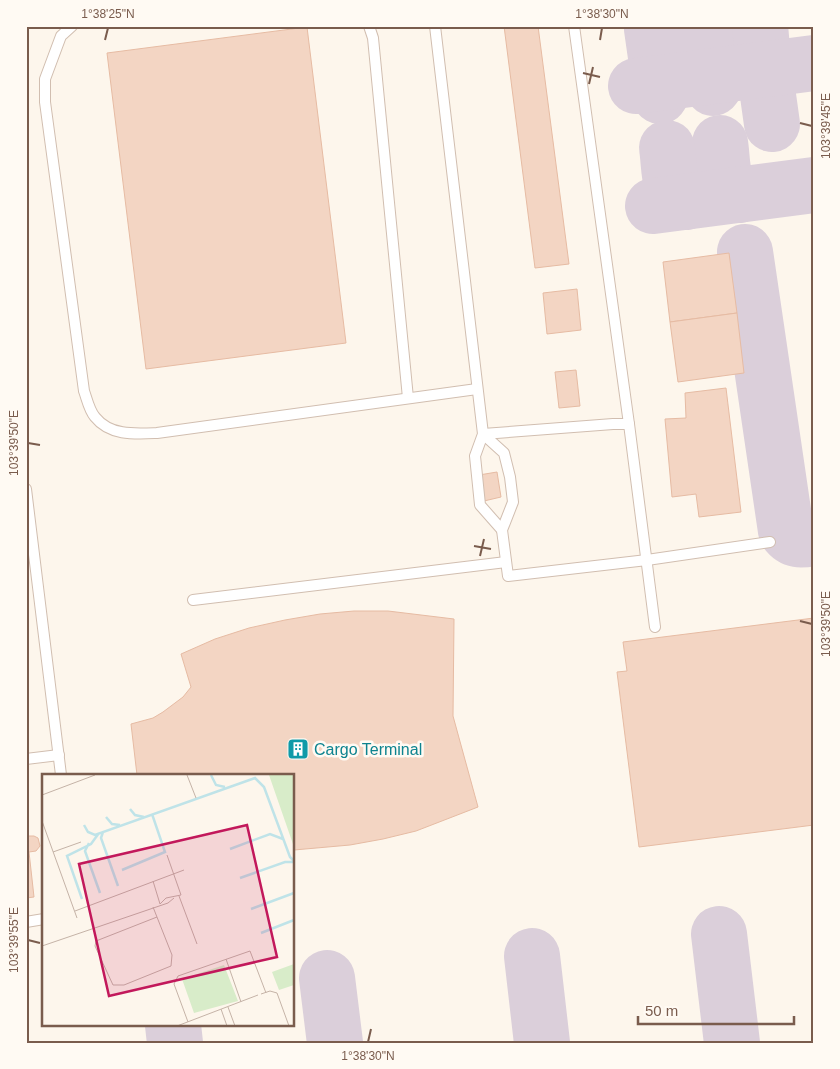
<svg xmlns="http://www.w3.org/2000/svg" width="840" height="1069" font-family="Helvetica,sans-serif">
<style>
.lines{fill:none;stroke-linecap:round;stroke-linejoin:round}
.taxiway{stroke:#dbcfda;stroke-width:56}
.building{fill:#f3d5c3;stroke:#e6bba3}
.service-casing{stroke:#d1beb0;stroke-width:12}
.service{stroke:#fff;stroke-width:10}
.ticks{fill:none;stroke:#7a5c4d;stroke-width:2}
.labels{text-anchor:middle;stroke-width:5;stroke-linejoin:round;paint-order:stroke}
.culture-label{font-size:16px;fill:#0d838f;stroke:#fffaf3;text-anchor:start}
.inset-river{fill:none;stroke:#bfe3e8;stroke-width:2.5}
.inset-road{fill:none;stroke:#c5b3a7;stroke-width:1}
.view{fill:#c2185b;fill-opacity:0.15;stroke:#c2185b;stroke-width:2.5}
.inset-edge{fill:none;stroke:#7a5c4d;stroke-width:2.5}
.neatline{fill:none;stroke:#7a5c4d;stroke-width:2}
.ticks-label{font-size:12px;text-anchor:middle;fill:#7a5c4d}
</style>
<rect width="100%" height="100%" fill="#fdf6ec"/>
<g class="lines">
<g class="taxiway">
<path d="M706,26L711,66L718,72L725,75L720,78L713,88"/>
<path d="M760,26C762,42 760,64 778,68L772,72L766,81"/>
<path d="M652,29L658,71L662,78L672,82L665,87L660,96"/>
<path d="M751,71L758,73L766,81L772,124"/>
<path d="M636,86L814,63"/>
<path d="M720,143C723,159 720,189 739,195"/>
<path d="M667,148C670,165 667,196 686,202"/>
<path d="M653,206L814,185"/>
<path d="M745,252L786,531C794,542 802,540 814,538"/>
<path d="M719,934L732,1043"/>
<path d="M532,956L542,1043"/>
<path d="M327,978L335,1043"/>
<path d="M173,1025L175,1043"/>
</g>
</g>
<g class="building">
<path d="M504,26H538L569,264L535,268Z"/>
<path d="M307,27L346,343L146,369L107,53Z"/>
<path d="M729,253L737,313L670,322L663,262Z"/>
<path d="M577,289L581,330L547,334L543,293Z"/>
<path d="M737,313L744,373L678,382L670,322Z"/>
<path d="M576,370L580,406L559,408L555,372Z"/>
<path d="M726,388L741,512L699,517L696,494L672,497L665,419L686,418L685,393Z"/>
<path d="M497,472L501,497L484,501L479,475Z"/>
<path d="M354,611H388L454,619L453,716L478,807L416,831L383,839L350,845L294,850V775H137L131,724L153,718L163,712L183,697L191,687L181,654L215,639L249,628L285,620L320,614Z"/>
<path d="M814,618V825L639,847L617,672L627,671L623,642Z"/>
<path d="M26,834L27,836H34L38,838L40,846L36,851L29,852L34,897L26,898Z"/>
</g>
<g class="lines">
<g class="service-casing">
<g id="service">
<path d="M72,26L61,36L45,79V102L84,391C87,399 89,410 95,417C110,436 135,434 157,433L477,389"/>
<path d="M369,26L373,38L408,398"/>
<path d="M435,26L483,434L475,456L480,505L502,530"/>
<path d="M574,26L629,424L655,627"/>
<path d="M483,434L504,453L510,477L513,502L502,530L508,576L647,560L770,542"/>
<path d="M483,434L613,424H629"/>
<path d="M26,489L61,775"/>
<path d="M193,600L506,562"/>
<path d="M26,759L59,755"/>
<path d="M26,922L44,919"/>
</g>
</g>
<use href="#service" class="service"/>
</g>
<path class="ticks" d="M105,40L108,28M600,40L602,28M583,73L600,77M589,84L593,67M800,123L812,126M28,443L40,445M474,546L491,549M480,556L484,539M800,621L812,624M28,940L40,943M368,1042L371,1029"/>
<defs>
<g id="building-square" transform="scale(1.125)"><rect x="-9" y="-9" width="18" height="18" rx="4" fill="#0f9aa8" stroke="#fffaf3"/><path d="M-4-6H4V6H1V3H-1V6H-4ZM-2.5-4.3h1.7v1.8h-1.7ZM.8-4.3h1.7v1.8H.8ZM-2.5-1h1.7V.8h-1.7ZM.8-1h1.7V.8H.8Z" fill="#fff"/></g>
</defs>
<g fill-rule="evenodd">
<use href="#building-square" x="298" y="749"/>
</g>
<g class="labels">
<g class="culture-label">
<text x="314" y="755">Cargo Terminal</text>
</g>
</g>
<g transform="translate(42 774)">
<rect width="252" height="252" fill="#fdf6ec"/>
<path d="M227,1H252V73ZM252,190V211L237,216L230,198ZM182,191L196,227L152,239L140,205Z" fill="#d8ecc9"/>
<path class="inset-river" d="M169,1L174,11L183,13M88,35L93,41L102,43M64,43L70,50L78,51M42,51L46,58L53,61L213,4L222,13L248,83L252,87M61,58L59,64L76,112M47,69L43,77L58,119M188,75L228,60L241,65M80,96L123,78L110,40M198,104L243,88H252M40,125L25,82L49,70L57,59M209,135L252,119M219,159L252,146"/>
<path class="inset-road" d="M145,1L154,24M0,21L53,1M0,47L35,144M11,78L39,68M111,107L118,130M137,122L155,170M118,130L124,124L139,121L125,81M111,133L130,181L129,192L82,211H71L53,172L54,167L115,143M33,137L142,96M0,172L126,129L132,124M184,185L199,228M219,220L228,217L235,219L247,252M186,233L193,252M179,235L185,252M146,248L132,210L136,202L208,177L224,219M135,252L216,221"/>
<path class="view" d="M205,51L235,183L67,222L37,90Z"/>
<rect width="252" height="252" class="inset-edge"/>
</g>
<rect width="840" height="1069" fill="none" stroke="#fffaf3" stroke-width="55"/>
<path d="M638 1016v8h156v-8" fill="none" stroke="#7a5c4d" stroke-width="2.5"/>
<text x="645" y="1016" font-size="15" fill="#7a5c4d" stroke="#fffaf3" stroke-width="4" paint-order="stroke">50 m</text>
<rect x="28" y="28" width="784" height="1014" class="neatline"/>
<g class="ticks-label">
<text x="108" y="18">1°38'25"N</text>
<text x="602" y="18">1°38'30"N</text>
<text transform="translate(826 126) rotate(-90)" y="4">103°39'45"E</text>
<text transform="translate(14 443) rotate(-90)" y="4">103°39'50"E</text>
<text transform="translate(826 624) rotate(-90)" y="4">103°39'50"E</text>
<text transform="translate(14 940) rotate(-90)" y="4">103°39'55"E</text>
<text x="368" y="1060">1°38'30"N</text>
</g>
</svg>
